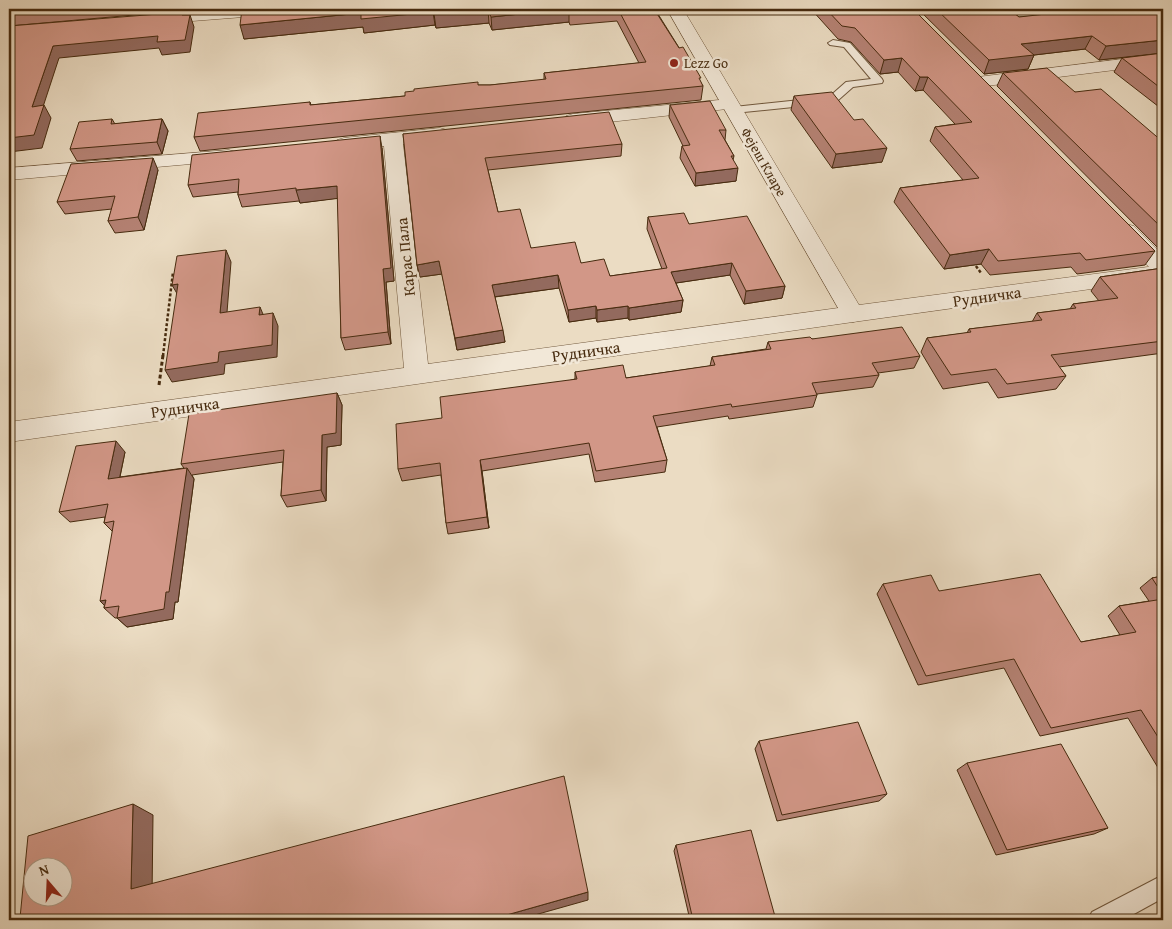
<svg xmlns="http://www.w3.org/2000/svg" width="1172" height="929" font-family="'Gentium Book Plus',serif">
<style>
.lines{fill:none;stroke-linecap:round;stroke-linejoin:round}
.service-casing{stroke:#70573c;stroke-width:2}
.minor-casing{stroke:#70573c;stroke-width:1}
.tertiary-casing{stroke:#70573c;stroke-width:1}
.path-far1{stroke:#472b0f;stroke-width:2.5;stroke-dasharray:3 2;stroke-linecap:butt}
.path{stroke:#472b0f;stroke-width:3;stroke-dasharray:4 2.5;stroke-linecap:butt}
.service{fill:#f2e8d8;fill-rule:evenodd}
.minor{fill:#f2e8d8;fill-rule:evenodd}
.tertiary{fill:#f2e8d8;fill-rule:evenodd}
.wall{fill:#b58274;stroke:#472b0f}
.shaded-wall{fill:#936a5e;stroke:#472b0f}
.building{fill:#d29787;stroke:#472b0f;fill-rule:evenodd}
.poi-dot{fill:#8f2418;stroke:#f2e8d8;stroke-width:2}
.labels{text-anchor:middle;stroke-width:5;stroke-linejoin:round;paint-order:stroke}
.far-poi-label{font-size:14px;fill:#472b0f;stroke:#f2e8d8;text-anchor:start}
.far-street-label{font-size:14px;fill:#472b0f;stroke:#f2e8d8}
.street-label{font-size:16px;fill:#472b0f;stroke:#f2e8d8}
</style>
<rect width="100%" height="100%" fill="#ebdcc3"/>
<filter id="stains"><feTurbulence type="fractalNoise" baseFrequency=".004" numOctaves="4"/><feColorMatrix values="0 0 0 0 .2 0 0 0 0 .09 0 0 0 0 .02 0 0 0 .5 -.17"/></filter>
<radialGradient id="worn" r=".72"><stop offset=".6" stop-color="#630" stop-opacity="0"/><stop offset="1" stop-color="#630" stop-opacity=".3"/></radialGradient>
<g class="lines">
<g class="service-casing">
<g id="service">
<path d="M833,40L850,43L882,79L883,81L882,83L853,87L836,102L832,103L734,113L729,110L734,107L829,97L846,82L871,79L844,47L830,45L828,43Z"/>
<path d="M1163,875V898L1123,920H1088L1092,912Z"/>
</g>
</g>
<g class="minor-casing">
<g id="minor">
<path d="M225,9H290L287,12L282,14L154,24L148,22L146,19L148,16L154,14Z"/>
<path d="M1163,54V64L978,87L972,86L969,82L972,78L978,77Z"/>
<path d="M730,99L736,100L739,104L736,108L573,126L566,124L564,120L566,116L573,114Z"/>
<path d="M440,128L447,130L449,134L447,138L403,144L428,364L853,306L861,308L865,314L861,320L853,322L9,442V422L404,368L384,146L344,150L337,148L334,144L337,140L344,138Z"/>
<path d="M229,150L236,152L239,156L236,160L9,180V168Z"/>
<path d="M1126,224L1134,226L1163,255V275L1155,273L1118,236L1115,231L1118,226Z"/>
</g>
</g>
<g class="tertiary-casing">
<path id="tertiary" d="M667,9H683L859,305L1163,265V279L853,322L845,320Z"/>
</g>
<g class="path-far1">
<path d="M973,262L981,273"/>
<path d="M163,356L173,272"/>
</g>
<path class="path" d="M159,385L163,355"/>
<use href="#service" class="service"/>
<use href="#minor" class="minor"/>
<use href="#tertiary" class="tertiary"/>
</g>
<g class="wall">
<path d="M9,9H191V10L9,26Z"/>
<path d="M242,9H667V13L658,14L703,86L701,100L200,151L194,137L310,102L311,105L405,96L478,85H490L544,80V73L639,63L617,21L570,25L569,22L492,30L489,23L436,28L435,25L364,33L363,27L244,39Z"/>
<path d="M811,9H913L1155,251L1145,265L1077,274L1071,267L990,275L981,264L944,269L894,202L900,188L963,180L930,141L935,127L955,124L923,90L915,91L898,72L880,74L851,42L838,39Z"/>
<path d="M918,9H1009L1019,17L1163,9V53L1099,60L1085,49L1034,55L1028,69L984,74Z"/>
<path d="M1163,53V110L1114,72L1122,58Z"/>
<path d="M1003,73L1075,92L1163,142V253L997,86Z"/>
<path d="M794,96L882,162L832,168L791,110Z"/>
<path d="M670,105L726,130L725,140L734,156L733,160L736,181L695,186L680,158L682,146H683L669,117Z"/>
<path d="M112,119L115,124L162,119L168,131L162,154L77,161L70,149Z"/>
<path d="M403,134L622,144L621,156L488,170L498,212L531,248L581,263L610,276L662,269L647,229L648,217L689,224L785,286L782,298L744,304L730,275L676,283L683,300L681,312L629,320L628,318L597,322L596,318L569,322L559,288L495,297L505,342L457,350L442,274L420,277L417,265Z"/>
<path d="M382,148L394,281L386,282L391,344L345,350L341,338L338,198L300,203L299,201L242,207L238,195V192L193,197L188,185Z"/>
<path d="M158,170L144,230L115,233L108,221L112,209L65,214L57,202Z"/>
<path d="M1163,268V353L1059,367L1066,376L1056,389L998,398L988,382L943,389L921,352L927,338L967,333L969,329L1032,322L1037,313L1070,309L1073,304L1099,301L1091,291L1100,277Z"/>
<path d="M812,339L920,356L914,368L878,373L879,375L873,387L817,394V395L813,407L729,419L728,416L657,427L667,460L665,472L595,482L589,454L482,471L489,528L448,534L446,523L441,475L402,481L398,469L442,418L575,379V372L626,378L710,366L712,357L766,349L768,342Z"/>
<path d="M337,393L342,405L341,445L327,447L326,501L287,507L281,496L283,462L192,475L194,479L178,602H175L173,619L127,627L117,618H115L104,608L113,532L104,523L105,517L70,522L59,512L125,452L120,477L184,468L181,464Z"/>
<path d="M1163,576V776L1128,718L1040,736L1004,668L918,685L877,594L883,584L939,591L1081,642L1120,635L1108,616L1119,606L1149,601L1140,588L1152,578Z"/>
<path d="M759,741L887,794L879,801L777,821L755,749Z"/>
<path d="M967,763L1108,828L1094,834L996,855L957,770Z"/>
<path d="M676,845L776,920H690L674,851Z"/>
</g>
<g class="shaded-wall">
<path d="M488,9L489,23L436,28L434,14Z"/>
<path d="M569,9V22L492,30L491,17Z"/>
<path d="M650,9H667V13L649,15Z"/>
<path d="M687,9H707L686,11Z"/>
<path d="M726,9H739L726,10Z"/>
<path d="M433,12L435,25L364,33L363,27L244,39L240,25L361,13Z"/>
<path d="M190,15L194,27L190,52L162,55L159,48L59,58L39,119L32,107L53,46Z"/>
<path d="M1092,36L1085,49L1034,55L1028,69L984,74L989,60L1021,44Z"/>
<path d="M1163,40V53L1099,60L1106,46Z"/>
<path d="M902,58L898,72L880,74L884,60Z"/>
<path d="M920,77H928L923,90L915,91Z"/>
<path d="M44,105L51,118L42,148L9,152V138Z"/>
<path d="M162,119L168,131L162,154L157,142Z"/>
<path d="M380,136L382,148L394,281L386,282L391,344L388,332L383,269Z"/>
<path d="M887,148L882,162L832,168L836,154Z"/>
<path d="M153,158L158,170L144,230L138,217Z"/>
<path d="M738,168L736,181L695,186L696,173Z"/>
<path d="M337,186L341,198L300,203L296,190Z"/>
<path d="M989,249L981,264L944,269L950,255Z"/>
<path d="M226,250L231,262L226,325L220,313Z"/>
<path d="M439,261L442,274L420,277L417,265Z"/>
<path d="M732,263L730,275L669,284L671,272Z"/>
<path d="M558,275L559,288L493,297L492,285Z"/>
<path d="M178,284L179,297L172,285Z"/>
<path d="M785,286L782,298L744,304L746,291Z"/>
<path d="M683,300L681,312L629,320V308Z"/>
<path d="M596,306V318L569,322L568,310Z"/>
<path d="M628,306V318L597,322V310Z"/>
<path d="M260,307L265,319L259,315Z"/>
<path d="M273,313L278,326L277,357L225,364L224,374L172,382L165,370Z"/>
<path d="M503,330L505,342L457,350L455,338Z"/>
<path d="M337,393L342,405L341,445L327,447L326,501L321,490L322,435Z"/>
<path d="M116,441L125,452L117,490L108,479Z"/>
<path d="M480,460L482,471L489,528L487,517Z"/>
<path d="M187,468L194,479L178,602H175L173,619L127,627L117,618L166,592Z"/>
<path d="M106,600L107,608L100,601Z"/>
<path d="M133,804L153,815L152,897L131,889Z"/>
<path d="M588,892V900L517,920H489Z"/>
</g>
<g class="building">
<path d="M9,9H61L9,13Z"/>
<path d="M242,9H603L570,12L569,9L491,17L488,9L434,14L433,12L361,19V13L240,25Z"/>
<path d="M618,9H654L679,48L683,47L701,78H699L703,86L194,137L198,113L310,102V105L405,96V92L414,91V89L478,82V85H490L546,79L544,73L646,62Z"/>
<path d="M826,9H913L1155,251L1086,260L1080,253L998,261L989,249L950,255L900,188L979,178L935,127L972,122L928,77H920L902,58L884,60L855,28L842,26Z"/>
<path d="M936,9H1009L1019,17L1091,9H1163V40L1106,46L1092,36L1021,44L1034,55L989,60Z"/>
<path d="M183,12L182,15H190L185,40L157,42L158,36L53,46L32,107L44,105L34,135L9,138V26Z"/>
<path d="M1163,53V90L1122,58Z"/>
<path d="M1047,68L1075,92L1101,89L1163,142V229L1003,73Z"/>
<path d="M832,92L854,120L863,119L887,148L836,154L794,96Z"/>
<path d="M710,101L726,130H719L734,156H731L738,168L696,173L682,146L690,145L670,105Z"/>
<path d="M609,112L622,144L485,158L498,212L520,209L531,248L575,242L581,263L604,259L610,276L667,268L648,217L684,213L689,224L747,216L785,286L746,291L732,263L671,272L683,300L629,308L628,306L597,310L596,306L568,310L558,275L492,285L503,330L455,338L439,261L417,265L403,134Z"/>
<path d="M112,119L111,124L162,119L157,142L70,149L79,122Z"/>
<path d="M380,136L391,268L383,269L388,332L341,338L337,186L296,190V188L238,195L239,179L188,185L192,155Z"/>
<path d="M153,158L138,217L108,221L115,196L57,202L71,164Z"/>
<path d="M226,250L220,313L260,307L259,315L273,313L272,345L219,352L218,362L165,370L178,284L172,285L177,256Z"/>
<path d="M1163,268V341L1051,355L1066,376L1007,384L996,369L951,375L927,338L971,332L969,329L1042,320L1037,313L1076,308L1073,304L1118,298L1100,277Z"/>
<path d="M902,327L920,356L872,363L879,375L812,383L817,395L732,407L731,404L653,416L667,460L596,471L589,443L480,460L487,517L446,523L440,463L398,469L396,424L442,418L440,397L577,379L575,372L623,365L626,378L715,365L712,357L771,349L768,342L810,337L812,339Z"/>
<path d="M337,393L336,433L322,435L321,490L281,496L284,450L181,464L189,414Z"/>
<path d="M116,441L108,479L187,468L169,592H166L164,609L117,618L119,606L104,608L106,600L100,601L114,521L104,523L108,504L59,512L76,446Z"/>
<path d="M1040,574L1081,642L1136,632L1119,606L1163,599V745L1141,710L1051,728L1014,659L926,676L883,584L931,575L939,591Z"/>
<path d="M1163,576V595L1152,578Z"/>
<path d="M858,722L887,794L782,815L759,741Z"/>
<path d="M1061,744L1108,828L1007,850L967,763Z"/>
<path d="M564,776L588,892L489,920H11L20,918L28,836L133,804L131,889ZM32,866H62V896H32Z"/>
<path d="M751,830L776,920H693L676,845Z"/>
</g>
<circle class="poi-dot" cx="674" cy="63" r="5"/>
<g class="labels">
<g class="far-poi-label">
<text x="684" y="68">Lezz Go</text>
</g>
<g class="far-street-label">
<text transform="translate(764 162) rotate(60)" y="5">Фејеш Кларе</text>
</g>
<g class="street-label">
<text transform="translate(405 257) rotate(-96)" y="6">Карас Пала</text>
<text transform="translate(987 296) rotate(-8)" y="6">Рудничка</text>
<text transform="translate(586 351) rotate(-8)" y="6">Рудничка</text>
<text transform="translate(185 407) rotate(-8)" y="6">Рудничка</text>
</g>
</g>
<rect width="1172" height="929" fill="none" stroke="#ebdcc3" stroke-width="30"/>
<rect x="10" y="10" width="1152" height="909" fill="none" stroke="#472b0f" stroke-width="2.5"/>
<rect x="15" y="15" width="1142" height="899" fill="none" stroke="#472b0f"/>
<g transform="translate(48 882) rotate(341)"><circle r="24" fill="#f2e8d8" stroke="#ae9c88"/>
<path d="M0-4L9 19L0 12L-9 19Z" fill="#8f2418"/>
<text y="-8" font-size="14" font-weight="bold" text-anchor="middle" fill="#472b0f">N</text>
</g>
<rect width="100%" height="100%" filter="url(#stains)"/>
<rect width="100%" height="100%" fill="url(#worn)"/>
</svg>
